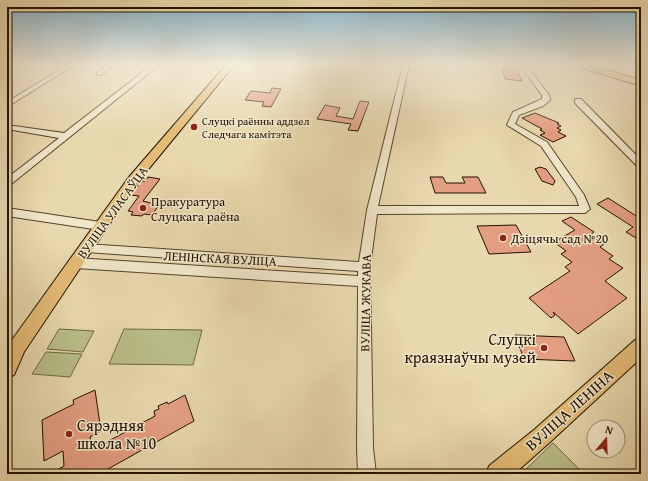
<svg xmlns="http://www.w3.org/2000/svg" width="648" height="481" font-family="'Gentium Book Plus',serif">
<style>
.green{fill:#b9be88;stroke:#6e6844}
.building{fill:#e39e82;stroke:#231201}
.lines{fill:none;stroke-linecap:round;stroke-linejoin:round}
.minor-casing{stroke:#54442c;stroke-width:2}
.major-casing{stroke:#231201;stroke-width:2}
.minor{fill:#f0e6ca;fill-rule:evenodd}
.major{fill:#e4bc76;fill-rule:evenodd}
.poi-dot{fill:#8f2418;stroke:#f0e6ca;stroke-width:1.5}
.labels{text-anchor:middle;stroke-width:3;stroke-linejoin:round;paint-order:stroke}
.far-poi-label{font-size:11px;fill:#231201;stroke:#f0e6ca;text-anchor:start}
.poi-label{font-size:13px;fill:#231201;stroke:#f0e6ca;text-anchor:start}
.street-label{font-size:13px;fill:#231201;stroke:#f0e6ca}
.near-poi-label{font-size:16px;fill:#231201;stroke:#f0e6ca;text-anchor:end}
.near-street-label{font-size:16px;fill:#231201;stroke:#f0e6ca}
</style>
<rect width="100%" height="100%" fill="#e8d8ad"/>
<filter id="stains"><feTurbulence type="fractalNoise" baseFrequency=".005" numOctaves="4"/><feColorMatrix values="0 0 0 0 .2 0 0 0 0 .09 0 0 0 0 .02 0 0 0 .5 -.17"/></filter>
<radialGradient id="worn" r=".72"><stop offset=".6" stop-color="#630" stop-opacity="0"/><stop offset="1" stop-color="#630" stop-opacity=".3"/></radialGradient>
<g class="green">
<path d="M59,329L94,331L83,352L47,349Z"/>
<path d="M124,329L202,330L193,365L109,364Z"/>
<path d="M46,352L82,354L70,377L32,374Z"/>
<path d="M553,443L584,474H521Z"/>
</g>
<g class="building">
<path d="M502,67L516,68L522,81L505,79Z"/>
<path d="M272,88L281,89L271,107L262,106L264,102L245,100L251,91L270,93Z"/>
<path d="M360,101L369,102L358,131L348,130L351,124L317,119L325,105L340,108L336,116L353,119Z"/>
<path d="M535,113L559,123L557,124L561,126L557,128L561,130L558,132L566,136L553,142L540,135L545,133L540,130L542,129L522,118Z"/>
<path d="M540,167L546,169L555,181L553,185L542,181L535,169Z"/>
<path d="M148,177L160,179L143,201L159,205L152,215L144,214L142,216L131,215L133,212L128,211L139,196L131,195L141,181H145Z"/>
<path d="M430,177H443L446,183H465L462,177H478L486,193H435Z"/>
<path d="M608,198L641,219V241L626,232L633,227L597,204Z"/>
<path d="M571,217L594,232L590,235L604,244L600,247L613,256L609,259L623,268L605,281L627,298L578,334L553,312L555,315L551,318L529,298L570,271L565,267L572,262L561,254L566,251L554,242L575,230L562,221Z"/>
<path d="M516,225L531,252L489,254L477,226Z"/>
<path d="M515,335L564,337L575,361L524,359Z"/>
<path d="M95,390L101,431L90,437L92,450L155,416L154,411L159,409L158,406L167,402L168,404L185,395L194,421L99,474H50L64,466L63,451L44,461L42,420L74,404L73,400Z"/>
</g>
<g class="lines">
<g class="minor-casing">
<g id="minor">
<path d="M67,65H74L7,107V102Z"/>
<path d="M107,65H114L101,75H97V73Z"/>
<path d="M152,65H159L10,185L7,186V178L59,138L7,129V125L64,133Z"/>
<path d="M403,65H409L378,206H579L576,197L541,146L507,125L513,112L542,99V95L520,65H526L549,95L550,100L543,106L519,115L515,124L547,142L584,195L590,209L585,213L377,214L370,267L373,448L376,474H358L357,448L358,286L75,268L71,266L69,263L71,260L75,258L358,276V271L86,252L82,251L80,248L82,245L86,244L359,262L367,210Z"/>
<path d="M575,99H581L641,160V168L638,167L575,103Z"/>
<path d="M7,208L100,222L104,223L105,226L104,229L100,230L7,216Z"/>
</g>
</g>
<g class="major-casing">
<g id="major">
<path d="M226,65H234L137,183L24,352L14,375L7,378V350L12,340L129,177Z"/>
<path d="M578,65H590L641,80V86L579,67Z"/>
<path d="M641,338V358L549,443L514,474H486L489,466L535,429L635,340Z"/>
</g>
</g>
<use href="#minor" class="minor"/>
<use href="#major" class="major"/>
</g>
<linearGradient id="sky" x2="0" y2="1"><stop stop-color="#87b6cf"/><stop offset="0.49" stop-color="#f5edda"/><stop offset="1" stop-color="#f5edda" stop-opacity="0"/></linearGradient>
<rect width="648" height="132" fill="url(#sky)"/>
<g class="poi-dot">
<circle cx="194" cy="127" r="4"/>
<circle cx="143" cy="208" r="4"/>
<circle cx="503" cy="238" r="4"/>
<circle cx="544" cy="348" r="4"/>
<circle cx="69" cy="434" r="4"/>
</g>
<g class="labels">
<g class="far-poi-label">
<text x="202" y="125">Слуцкі раённы аддзел<tspan x="202" dy="13">Следчага камітэта</tspan></text>
</g>
<g class="poi-label">
<text x="151" y="206">Пракуратура<tspan x="151" dy="15">Слуцкага раёна</tspan></text>
<text x="511" y="243">Дзіцячы сад №20</text>
</g>
<g class="street-label">
<text transform="translate(112 212) rotate(-54)" y="5">ВУЛІЦА УЛАСАЎЦА</text>
<text transform="translate(220 258) rotate(3)" y="5">ЛЕНІНСКАЯ ВУЛІЦА</text>
<text transform="translate(365 303) rotate(-89)" y="5">ВУЛІЦА ЖУКАВА</text>
</g>
<g class="near-poi-label">
<text x="536" y="345">Слуцкі<tspan x="536" dy="18">краязнаўчы музей</tspan></text>
<text x="77" y="431" text-anchor="start">Сярэдняя<tspan x="77" dy="18">школа №10</tspan></text>
</g>
<g class="near-street-label">
<text transform="translate(569 410) rotate(-42)" y="6">ВУЛІЦА ЛЕНІНА</text>
</g>
</g>
<rect width="648" height="481" fill="none" stroke="#e8d8ad" stroke-width="24"/>
<rect x="8" y="8" width="632" height="465" fill="none" stroke="#231201" stroke-width="2"/>
<rect x="12" y="12" width="624" height="457" fill="none" stroke="#231201"/>
<g transform="translate(606 439) rotate(19)"><circle r="19" fill="#f0e6ca" stroke="#9e917a"/>
<path d="M0-3L7 15L0 10L-7 15Z" fill="#8f2418"/>
<text y="-6" font-size="11" font-weight="bold" text-anchor="middle" fill="#231201">N</text>
</g>
<rect width="100%" height="100%" filter="url(#stains)"/>
<rect width="100%" height="100%" fill="url(#worn)"/>
</svg>
